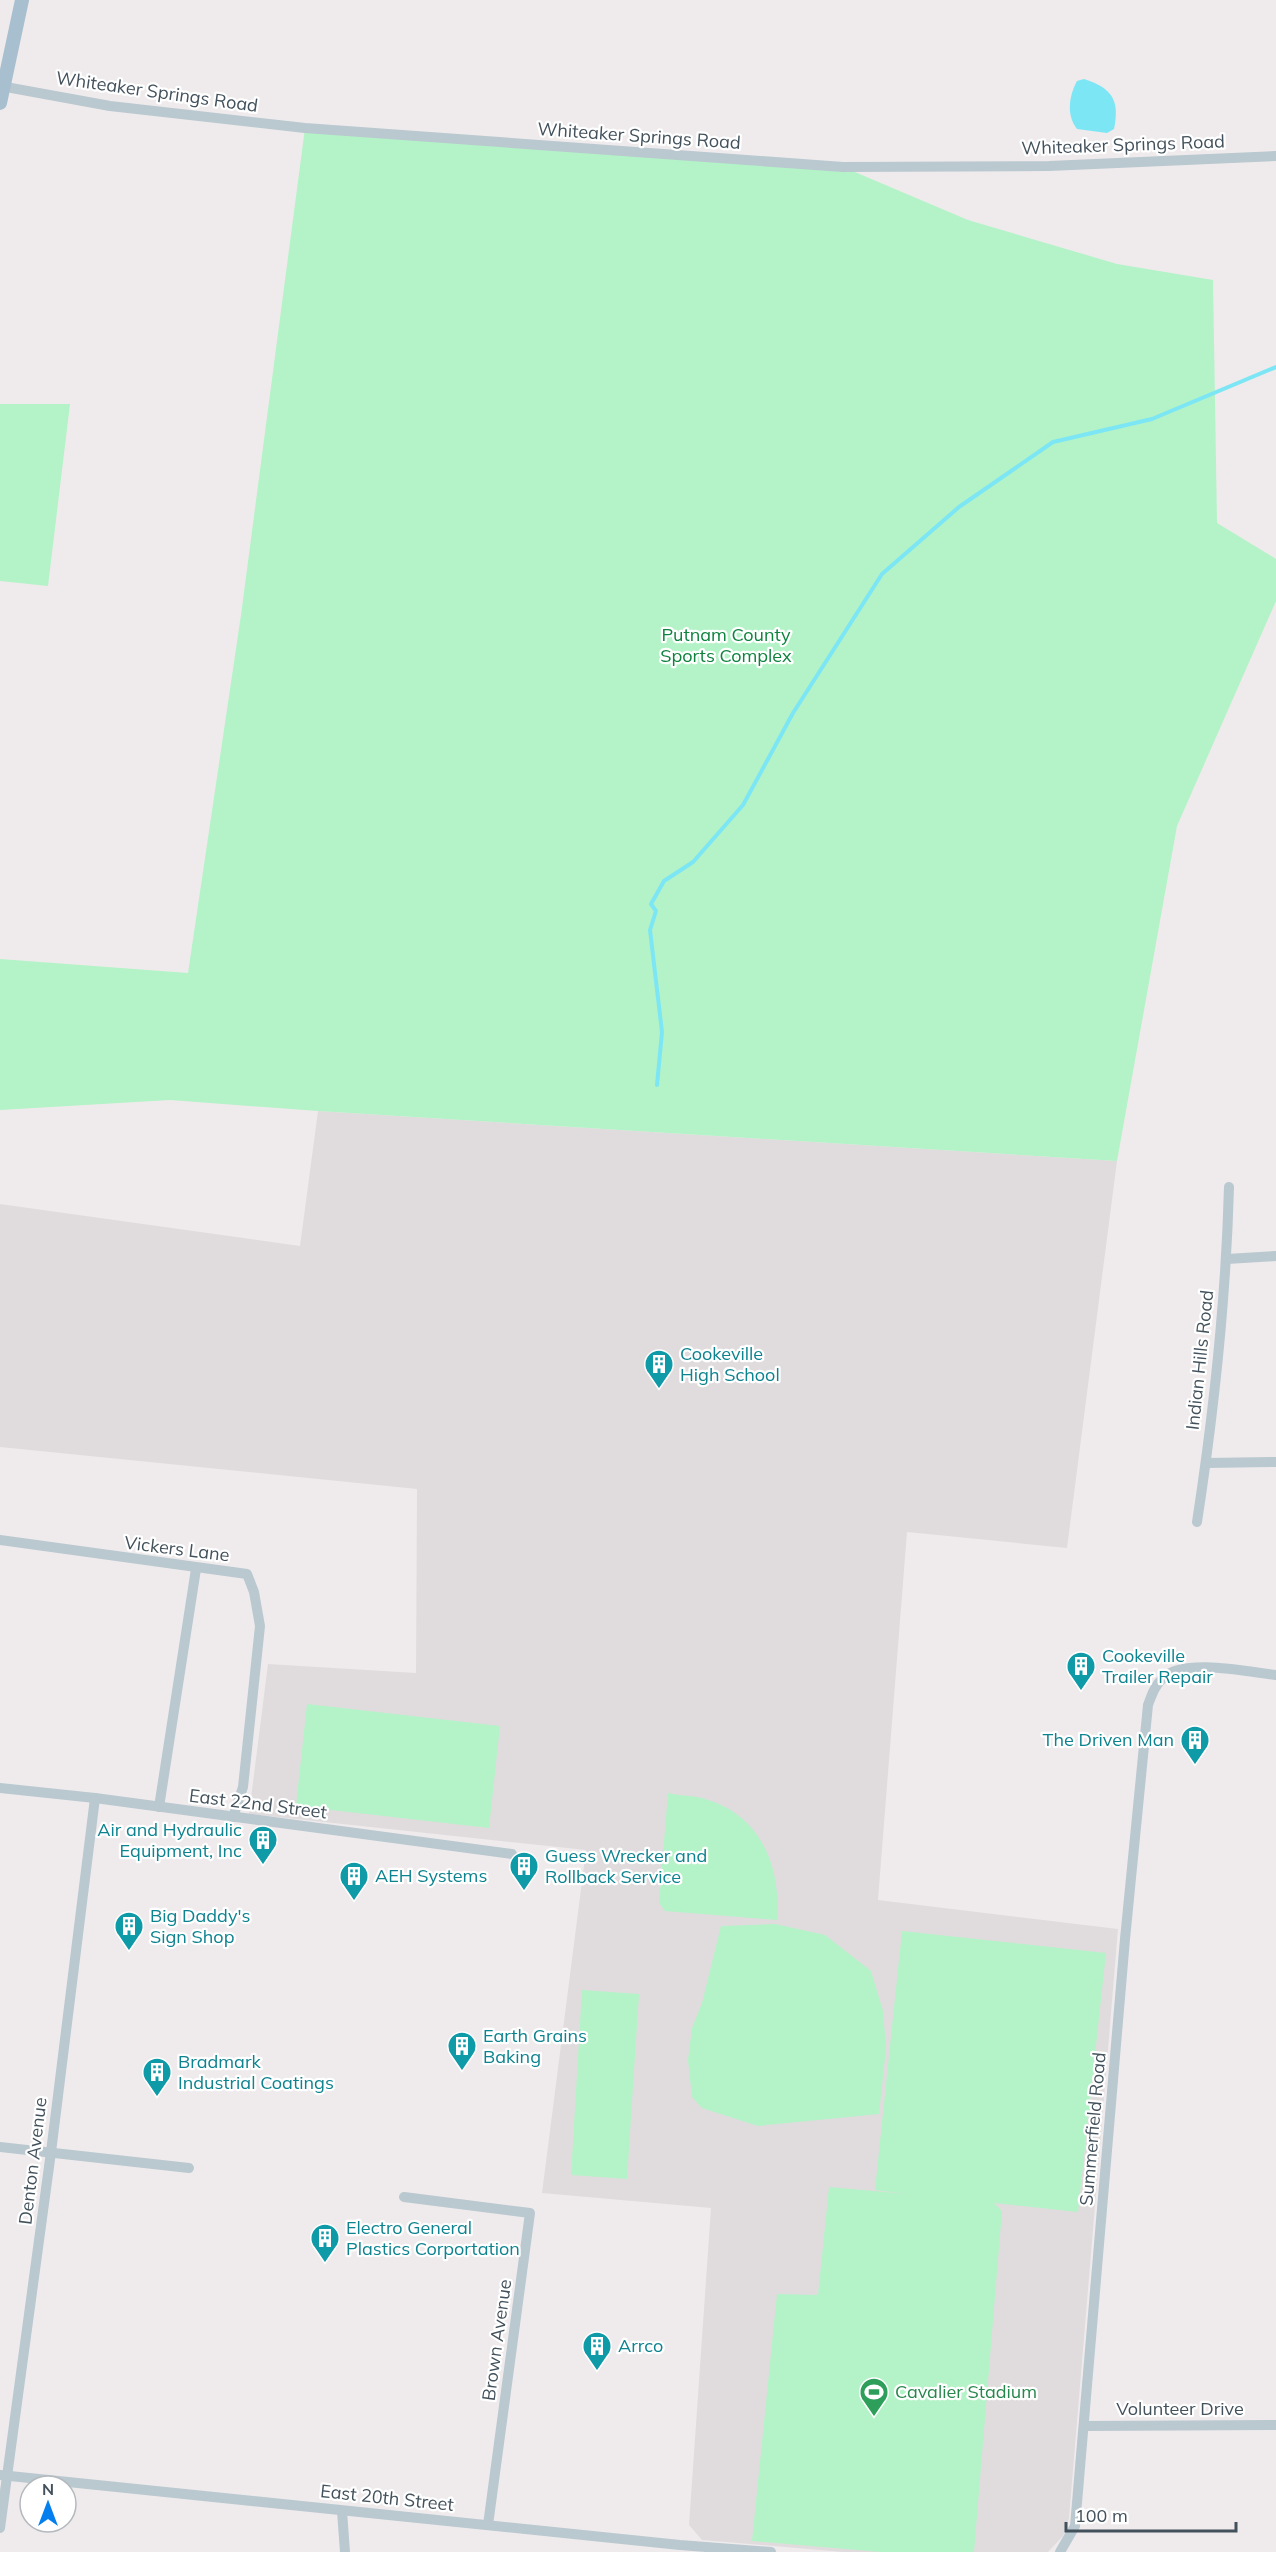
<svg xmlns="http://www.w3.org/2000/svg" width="1276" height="2552" font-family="Mulish,sans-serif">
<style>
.education{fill:#e0dcde}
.green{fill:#b3f3c7}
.water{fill:#7ce6f5}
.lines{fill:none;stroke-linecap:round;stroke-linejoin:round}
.stream{stroke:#7ce6f5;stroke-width:4}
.minor{stroke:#bac8d0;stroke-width:10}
.major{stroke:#a8bfcf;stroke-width:14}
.labels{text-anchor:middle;stroke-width:4.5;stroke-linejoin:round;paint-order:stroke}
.street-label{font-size:18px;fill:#42515b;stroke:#fff}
.park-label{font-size:18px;fill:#0d833e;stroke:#fff}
.culture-label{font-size:18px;fill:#0d838f;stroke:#fff;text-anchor:start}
.leisure-label{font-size:18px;fill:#27864d;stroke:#fff;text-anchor:start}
</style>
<rect width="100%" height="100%" fill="#efebec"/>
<path class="education" d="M318,1111L1117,1161L1067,1548L907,1532L878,1900L1118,1929L1069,2518L1063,2536L1048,2552H843L702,2540L689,2525L711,2208L542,2193L586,1850L249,1814L268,1664L416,1673L417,1489L0,1447V1204L300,1246Z"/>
<g class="green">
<path d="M305,128L843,167L968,220L1117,264L1213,280L1217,523L1276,559V601L1177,826L1117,1161L318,1111L170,1100L0,1110V959L188,973L241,615Z"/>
<path d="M0,404H70L48,586L0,581Z"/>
<path d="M307,1704L500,1726L489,1828L296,1806Z"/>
<path d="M668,1793C680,1796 693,1795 705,1799C761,1815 781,1866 777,1920L665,1911L659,1903Z"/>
<path d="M775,1924L825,1935L871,1971L883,2011L886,2048L879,2114L758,2126L702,2108L692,2097L688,2060L692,2028L702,2003L721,1926Z"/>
<path d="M902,1931L1106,1953L1078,2212L994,2203L1002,2211L974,2552H881L752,2541L777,2294L818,2295L829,2187L907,2194L875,2190Z"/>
<path d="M582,1990L639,1994L627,2179L571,2175Z"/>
</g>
<path class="water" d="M1084,79C1112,88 1120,100 1114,129L1107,133L1077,129C1066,115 1069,96 1077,81Z"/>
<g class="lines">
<path class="stream" d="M657,1085L662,1032L650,930L656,911L651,904L664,881L693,862L743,805L793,713L882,574L959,507L1053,442L1152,419L1276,367"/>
<g class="minor">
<path d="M0,86L110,106L305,128L843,167L1049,166L1276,156"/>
<path d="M1227,1259L1276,1256"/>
<path d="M1206,1463L1276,1462"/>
<path d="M1197,1522C1214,1411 1226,1299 1229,1187"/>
<path d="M0,1540L247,1574L254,1592L260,1626L243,1787L233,1817"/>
<path d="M0,1788L95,1798L512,1854"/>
<path d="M159,1807L196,1569"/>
<path d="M0,2147L189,2168"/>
<path d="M404,2197L530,2213L488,2525"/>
<path d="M1085,2426L1276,2425"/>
<path d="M0,2475L680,2545L771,2552"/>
<path d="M342,2511L345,2552"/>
<path d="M0,2528L51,2152L95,1798"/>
<path d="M1060,2552L1075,2526L1125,1939L1148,1705C1152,1694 1155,1685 1164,1677C1185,1658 1249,1672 1276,1675"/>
</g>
<path class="major" d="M0,103L22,0"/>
</g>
<defs>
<g id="building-pin" transform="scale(1.5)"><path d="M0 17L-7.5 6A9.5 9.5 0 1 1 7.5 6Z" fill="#0f9aa8" stroke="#fff"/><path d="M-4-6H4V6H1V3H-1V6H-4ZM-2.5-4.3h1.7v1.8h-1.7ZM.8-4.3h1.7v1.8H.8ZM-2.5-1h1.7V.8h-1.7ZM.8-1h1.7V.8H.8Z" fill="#fff"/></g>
<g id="stadium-pin" transform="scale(1.5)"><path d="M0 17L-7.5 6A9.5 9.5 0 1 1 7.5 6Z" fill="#2e9e5b" stroke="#fff"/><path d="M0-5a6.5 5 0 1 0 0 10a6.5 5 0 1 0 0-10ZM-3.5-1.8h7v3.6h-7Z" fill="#fff"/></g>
</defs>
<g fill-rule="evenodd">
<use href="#building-pin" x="659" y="1364"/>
<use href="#building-pin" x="1081" y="1666"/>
<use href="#building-pin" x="1195" y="1740"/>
<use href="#building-pin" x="263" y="1840"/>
<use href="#building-pin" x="524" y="1866"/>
<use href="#building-pin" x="354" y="1876"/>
<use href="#building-pin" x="129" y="1926"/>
<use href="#building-pin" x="462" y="2046"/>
<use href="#building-pin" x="157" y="2072"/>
<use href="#building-pin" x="325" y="2238"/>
<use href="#building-pin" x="597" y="2346"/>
<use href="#stadium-pin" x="874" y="2392"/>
</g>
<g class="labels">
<g class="street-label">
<text transform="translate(157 92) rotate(8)" y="6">Whiteaker Springs Road</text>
<text transform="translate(639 136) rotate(4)" y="6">Whiteaker Springs Road</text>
<text transform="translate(1123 145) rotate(-2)" y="6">Whiteaker Springs Road</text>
<text transform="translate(1200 1360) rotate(-84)" y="6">Indian Hills Road</text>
<text transform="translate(177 1549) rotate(7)" y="6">Vickers Lane</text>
<text transform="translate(258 1804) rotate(7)" y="6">East 22nd Street</text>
<text transform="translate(1093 2129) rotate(-85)" y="6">Summerfield Road</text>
<text transform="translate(33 2161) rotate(-83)" y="6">Denton Avenue</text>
<text transform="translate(497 2340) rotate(-82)" y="6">Brown Avenue</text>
<text x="1180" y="2415">Volunteer Drive</text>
<text transform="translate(387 2498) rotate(6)" y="6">East 20th Street</text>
</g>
<g class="park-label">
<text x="726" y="641">Putnam County<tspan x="726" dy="21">Sports Complex</tspan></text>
</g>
<g class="culture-label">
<text x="680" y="1360">Cookeville<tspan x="680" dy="21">High School</tspan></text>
<text x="1102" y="1662">Cookeville<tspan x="1102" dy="21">Trailer Repair</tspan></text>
<text x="1174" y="1746" text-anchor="end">The Driven Man</text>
<text x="242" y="1836" text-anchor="end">Air and Hydraulic<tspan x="242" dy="21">Equipment, Inc</tspan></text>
<text x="545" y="1862">Guess Wrecker and<tspan x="545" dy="21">Rollback Service</tspan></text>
<text x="375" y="1882">AEH Systems</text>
<text x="150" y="1922">Big Daddy's<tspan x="150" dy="21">Sign Shop</tspan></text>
<text x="483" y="2042">Earth Grains<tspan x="483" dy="21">Baking</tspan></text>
<text x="178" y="2068">Bradmark<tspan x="178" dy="21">Industrial Coatings</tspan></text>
<text x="346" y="2234">Electro General<tspan x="346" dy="21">Plastics Corportation</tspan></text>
<text x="618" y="2352">Arrco</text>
</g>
<g class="leisure-label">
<text x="895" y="2398">Cavalier Stadium</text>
</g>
</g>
<g transform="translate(48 2504)"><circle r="28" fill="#ffffff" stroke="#b3b9bd" stroke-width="1.5"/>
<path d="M0-4.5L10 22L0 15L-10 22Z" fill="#067fee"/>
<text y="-9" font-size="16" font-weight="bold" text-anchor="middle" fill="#42515b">N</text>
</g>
<path d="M1066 2522v9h170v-9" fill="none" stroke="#42515b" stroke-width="3"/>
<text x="1075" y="2522" font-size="18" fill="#42515b" stroke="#ffffff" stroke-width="4.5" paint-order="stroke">100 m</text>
</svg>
